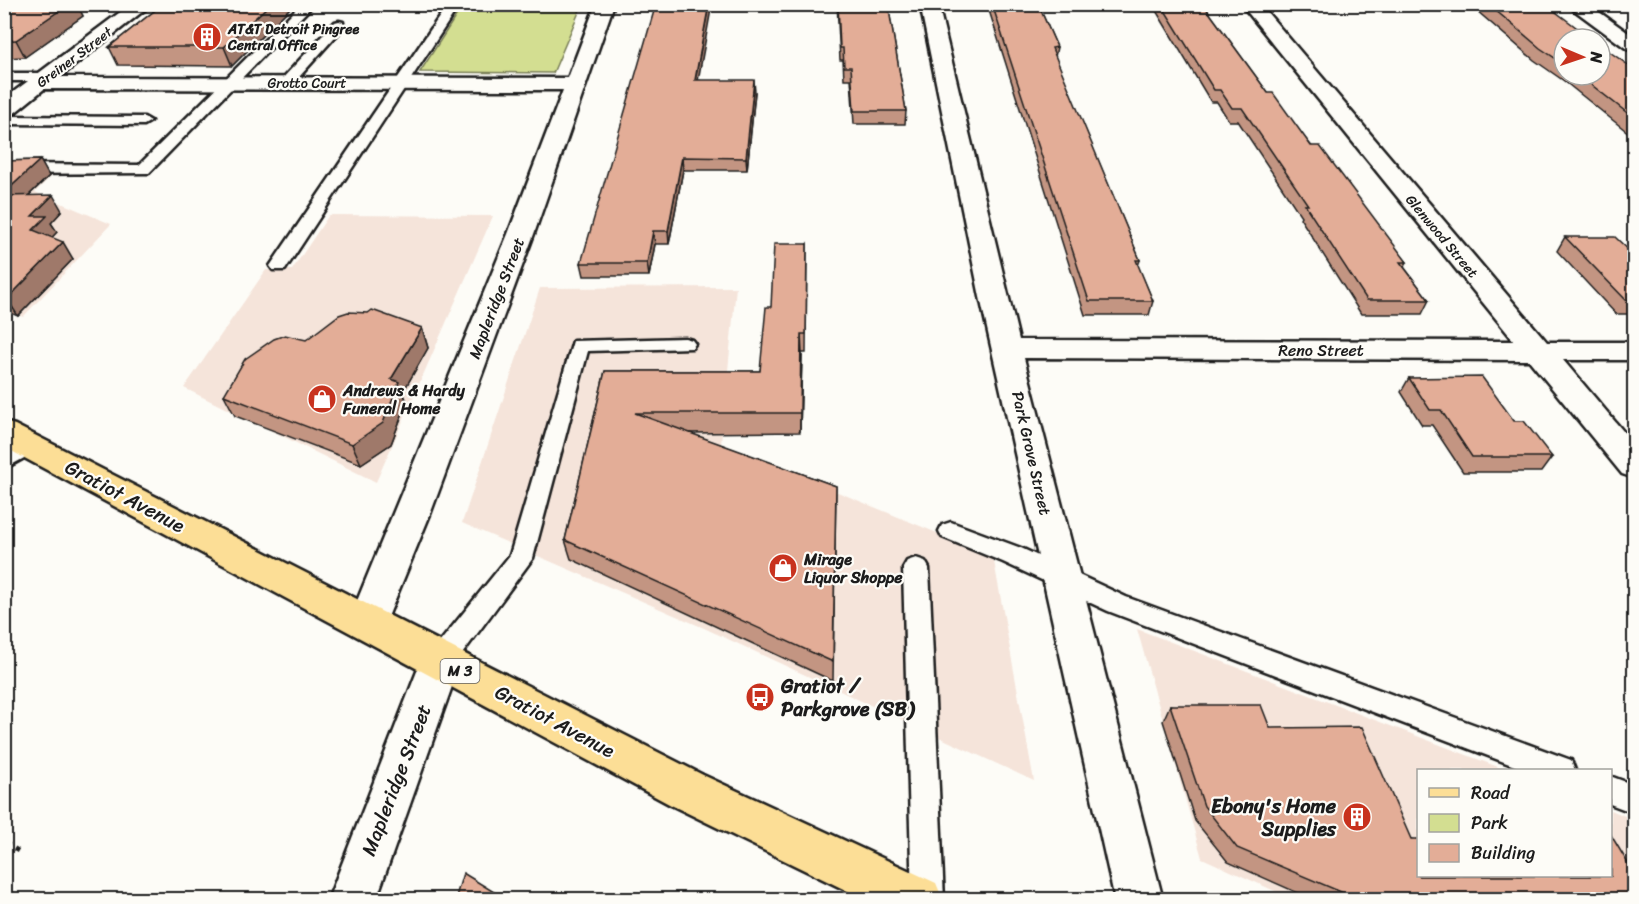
<svg xmlns="http://www.w3.org/2000/svg" width="1639" height="904" font-family="Sriracha,sans-serif">
<style>
.built{fill:#f5e4da}
.green{fill:#d3de91;stroke:#787d56;stroke-width:1.5}
.lines{fill:none;stroke-linecap:round;stroke-linejoin:round}
.lane-casing{stroke:#1c1c1c;stroke-width:5}
.street-casing{stroke:#1c1c1c;stroke-width:5}
.primary-casing{stroke:#1c1c1c;stroke-width:5}
.path{stroke:#1c1c1c;stroke-width:4.5;stroke-dasharray:6 6;stroke-linecap:butt}
.lane{fill:#fdfcf7;fill-rule:evenodd}
.street{fill:#fdfcf7;fill-rule:evenodd}
.primary{fill:#fcde96;fill-rule:evenodd}
.wall{fill:#c39582;stroke:#1c1c1c;stroke-width:1.5}
.shaded-wall{fill:#9f796a;stroke:#1c1c1c;stroke-width:1.5}
.building{fill:#e3ad97;stroke:#1c1c1c;stroke-width:1.5}
.labels{text-anchor:middle;stroke-width:4.5;stroke-linejoin:round;paint-order:stroke}
.far-poi-label{font-size:14px;font-weight:bold;fill:#1c1c1c;stroke:#fdfcf7;text-anchor:start}
.far-street-label{font-size:14px;fill:#1c1c1c;stroke:#fdfcf7}
.shield{fill:#fdfcf7;stroke:#605f5e;stroke-width:1.5}
.shield-label{font-size:15px;font-weight:bold;fill:#1c1c1c}
.street-label{font-size:16px;fill:#1c1c1c;stroke:#fdfcf7}
.poi-label{font-size:16px;font-weight:bold;fill:#1c1c1c;stroke:#fdfcf7;text-anchor:start}
.near-street-label{font-size:20px;fill:#1c1c1c;stroke:#fdfcf7}
.near-poi-label{font-size:20px;font-weight:bold;fill:#1c1c1c;stroke:#fdfcf7;text-anchor:start}
</style>
<rect width="100%" height="100%" fill="#fdfcf7"/>
<filter id="ink" filterUnits="userSpaceOnUse"><feTurbulence type="fractalNoise" baseFrequency=".0167" numOctaves="2"/><feDisplacementMap in="SourceGraphic" scale="12" xChannelSelector="R" yChannelSelector="G"/><feConvolveMatrix kernelMatrix="1 2 1 2 8 2 1 2 1" color-interpolation-filters="sRGB"/></filter>
<g filter="url(#ink)">
<g class="built">
<path d="M5,171H57L35,192L111,224L23,317L5,309Z"/>
<path d="M329,215L493,216L376,482L184,388L266,270H292Z"/>
<path d="M736,287L721,444L993,556L1034,781L704,628L462,523L540,288Z"/>
<path d="M1137,629L1506,770H1418V876H1610L1611,810L1634,820V899H1292L1202,858Z"/>
</g>
<path class="green" d="M463,5V4L582,5L553,73L420,72Z"/>
<g class="lines">
<g class="lane-casing">
<g id="lane">
<path d="M301,4H314L149,173L4,174V164L139,165Z"/>
<path d="M448,4H460L285,270H273L270,266Z"/>
<path d="M339,21L343,22V28L291,86H281V80L335,22Z"/>
<path d="M4,73H47L54,77L47,81H4Z"/>
<path d="M4,116L144,117L151,121L144,125L4,124Z"/>
<path d="M685,338L692,340L695,344L692,348L588,351L533,558L451,669L441,673L431,669L427,661L431,653L510,555L573,341Z"/>
<path d="M29,438L37,441L40,446L37,451L4,469V450Z"/>
<path d="M951,522L1021,548L1126,597L1571,760L1575,770H1525L1108,611L1003,562L942,537L939,531L942,525Z"/>
<path d="M916,558L925,561L929,568L944,900H912L903,568L907,561Z"/>
<path d="M1610,776L1634,785V813L1610,804Z"/>
</g>
</g>
<g class="street-casing">
<g id="street">
<path d="M131,4H152L60,77L568,78L596,4H614L534,234L431,512L381,634L367,639L353,634L348,623L508,234L563,90L44,89L12,115L4,116V99Z"/>
<path d="M920,4H938L1019,340L1514,341L1241,4H1260L1547,342H1634V360H1563L1634,444V478L1622,474L1529,360L1024,358L1163,900H1115L980,297Z"/>
<path d="M1566,4H1588L1634,37V51L1627,49Z"/>
<path d="M441,644L455,649L461,661L376,900H328L421,661L427,649Z"/>
</g>
</g>
<g class="primary-casing">
<path id="primary" d="M4,422L15,425L703,775L936,883L943,900H866L671,805L4,447Z"/>
</g>
<path class="path" d="M4,842L18,851"/>
<use href="#lane" class="lane"/>
<use href="#street" class="street"/>
<use href="#primary" class="primary"/>
</g>
<g class="wall">
<path d="M4,4H77L83,16L25,57L4,58Z"/>
<path d="M163,4H296L290,8L232,66L118,65L109,47Z"/>
<path d="M312,4H421L419,8H313Z"/>
<path d="M837,4H888L906,111L905,124H854L851,79H844L843,60H840Z"/>
<path d="M987,4H1038L1057,47L1055,57L1140,260L1138,266L1153,301L1149,315H1085Z"/>
<path d="M1152,4H1203L1268,93L1407,262L1404,267L1429,300L1422,314H1361L1300,218L1301,216L1238,121H1229L1217,102H1211Z"/>
<path d="M1469,4H1545L1564,39V75H1600L1635,70V138L1564,81L1534,60Z"/>
<path d="M698,80L755,92L747,170H683L669,244H655L649,276H584L581,263Z"/>
<path d="M40,160L49,176L28,196L62,211L51,223L57,232L51,238L73,259L18,316L4,310V161Z"/>
<path d="M1565,237L1635,256V314H1616L1557,251Z"/>
<path d="M807,244L806,353H802L800,432L688,433L836,486L833,681L571,559L565,540L605,371H760L771,307Z"/>
<path d="M422,328L428,348L403,392L407,402L391,444L361,464L235,416L224,395L306,340Z"/>
<path d="M1409,378L1514,421L1552,457L1541,472H1463L1432,425H1422L1401,392Z"/>
<path d="M1170,705L1270,728L1411,839L1635,900H1314L1228,862L1195,821L1163,721Z"/>
</g>
<g class="shaded-wall">
<path d="M69,4H77L83,16L25,57L16,40Z"/>
<path d="M270,4H296L290,8L232,66L224,47Z"/>
<path d="M709,4H712L696,92L695,80Z"/>
<path d="M754,80L755,92L747,170L746,158Z"/>
<path d="M682,157L683,170L669,244L668,231Z"/>
<path d="M40,160L49,176L12,211L4,200V193Z"/>
<path d="M53,195L62,211L51,223L57,232L43,247L33,230L32,216Z"/>
<path d="M653,231L655,244L649,276L647,263Z"/>
<path d="M63,242L73,259L18,316L7,299Z"/>
<path d="M422,328L428,348L403,392L407,402L391,444L361,464L352,444Z"/>
<path d="M801,334L802,353L800,432V413Z"/>
</g>
<g class="building">
<path d="M4,4H69L16,40L4,41Z"/>
<path d="M163,4H270L224,47H109Z"/>
<path d="M656,4H709L695,80H754L746,158L682,157L668,231H653L647,263H581Z"/>
<path d="M838,4H888L906,111H854L851,67H844L843,48H840Z"/>
<path d="M992,4H1038L1057,47L1052,48L1140,260H1136L1153,301H1089Z"/>
<path d="M1161,4H1203L1268,93H1273L1311,146H1320L1407,262H1400L1429,300H1367L1305,205H1308L1242,108H1232L1220,90H1214Z"/>
<path d="M1488,4H1545L1592,39H1564V64L1540,48Z"/>
<path d="M1600,45L1635,70V119L1579,75H1600Z"/>
<path d="M40,160L4,193V161Z"/>
<path d="M53,195L32,216H47L33,230L63,242L7,299H4V196Z"/>
<path d="M1565,237H1615L1635,256V300H1626Z"/>
<path d="M774,244H807L806,334H801L800,413H635L836,486L833,662L565,540L605,371H760L766,307H771Z"/>
<path d="M372,310L422,328L391,379L399,382L383,423L352,444L224,395L245,359L274,339L285,335L306,340L339,315L348,312L368,313Z"/>
<path d="M1482,377L1514,421H1524L1552,457H1472L1441,410H1430L1409,378Z"/>
<path d="M1170,705H1261L1270,728L1362,727L1411,839H1419V876H1611V835L1635,875V900H1360L1237,848L1204,806Z"/>
<path d="M463,873L507,900H455Z"/>
</g>
</g>
<defs>
<g id="building-disc" transform="scale(1.5)"><circle r="9.5" fill="#c8321e" stroke="#fdfcf7"/><path d="M-4-6H4V6H1V3H-1V6H-4ZM-2.5-4.3h1.7v1.8h-1.7ZM.8-4.3h1.7v1.8H.8ZM-2.5-1h1.7V.8h-1.7ZM.8-1h1.7V.8H.8Z" fill="#fff"/></g>
<g id="shop-disc" transform="scale(1.5)"><circle r="9.5" fill="#c8321e" stroke="#fdfcf7"/><path d="M-5-2.5h2.3a2.7 3.5 0 0 1 5.4 0H5L5.5 6h-11ZM-1.5-2.5h3a1.5 2.3 0 0 0-3 0Z" fill="#fff"/></g>
<g id="bus-disc" transform="scale(1.5)"><circle r="9.5" fill="#c8321e" stroke="#fdfcf7"/><path d="M-5-6H5V4H4V6H2V4H-2V6H-4V4H-5ZM-3.5-4V0h7V-4ZM-3.5 1.2v1.5H-2V1.2ZM2 1.2v1.5H3.5V1.2Z" fill="#fff"/></g>
</defs>
<g fill-rule="evenodd">
<use href="#building-disc" x="207" y="37"/>
<use href="#shop-disc" x="322" y="399"/>
<use href="#shop-disc" x="783" y="568"/>
<use href="#bus-disc" x="760" y="697"/>
<use href="#building-disc" x="1357" y="817"/>
</g>
<g class="labels">
<g class="far-poi-label">
<text x="228" y="34">AT&amp;T Detroit Pingree<tspan x="228" dy="16">Central Office</tspan></text>
</g>
<g class="far-street-label">
<text transform="translate(74 57) rotate(-37)" y="5">Greiner Street</text>
<text x="307" y="88">Grotto Court</text>
<text transform="translate(1442 236) rotate(50)" y="5">Glenwood Street</text>
</g>
<rect class="shield" x="440.5" y="659" width="39" height="24" rx="4.5"/>
<g class="shield-label">
<text x="460" y="676">M 3</text>
</g>
<g class="street-label">
<text transform="translate(496 298) rotate(-69)" y="6">Mapleridge Street</text>
<text x="1321" y="356">Reno Street</text>
<text transform="translate(1032 453) rotate(77)" y="6">Park Grove Street</text>
</g>
<g class="poi-label">
<text x="343" y="396">Andrews &amp; Hardy<tspan x="343" dy="18">Funeral Home</tspan></text>
<text x="804" y="565">Mirage<tspan x="804" dy="18">Liquor Shoppe</tspan></text>
</g>
<g class="near-street-label">
<text transform="translate(125 496) rotate(28)" y="7">Gratiot Avenue</text>
<text transform="translate(555 721) rotate(28)" y="7">Gratiot Avenue</text>
<text transform="translate(396 780) rotate(-69)" y="7">Mapleridge Street</text>
</g>
<g class="near-poi-label">
<text x="781" y="693">Gratiot /<tspan x="781" dy="23">Parkgrove (SB)</tspan></text>
<text x="1336" y="813" text-anchor="end">Ebony's Home<tspan x="1336" dy="23">Supplies</tspan></text>
</g>
</g>
<rect width="1639" height="904" fill="none" stroke="#fdfcf7" stroke-width="24"/>
<rect x="12" y="12" width="1615" height="880" fill="none" stroke="#1c1c1c" stroke-width="2" filter="url(#ink)"/>
<rect x="1417" y="769" width="195" height="108" fill="#fdfcf7" stroke="#a3a29f" stroke-width="1.5"/>
<rect x="1429" y="788" width="30" height="9" fill="#fcde96" stroke="#a3a29f" stroke-width="1.5"/>
<text x="1471" y="799" font-size="18" fill="#1c1c1c">Road</text>
<rect x="1429" y="814" width="30" height="18" fill="#d3de91" stroke="#a3a29f" stroke-width="1.5"/>
<text x="1471" y="829" font-size="18" fill="#1c1c1c">Park</text>
<rect x="1429" y="844" width="30" height="18" fill="#e3ad97" stroke="#a3a29f" stroke-width="1.5"/>
<text x="1471" y="859" font-size="18" fill="#1c1c1c">Building</text>
<g transform="translate(1582 57) rotate(92)"><circle r="28" fill="#fdfcf7" stroke="#a3a29f" stroke-width="1.5"/>
<path d="M0-4.5L10 22L0 15L-10 22Z" fill="#c8321e"/>
<text y="-9" font-size="16" font-weight="bold" text-anchor="middle" fill="#1c1c1c">N</text>
</g>
</svg>
